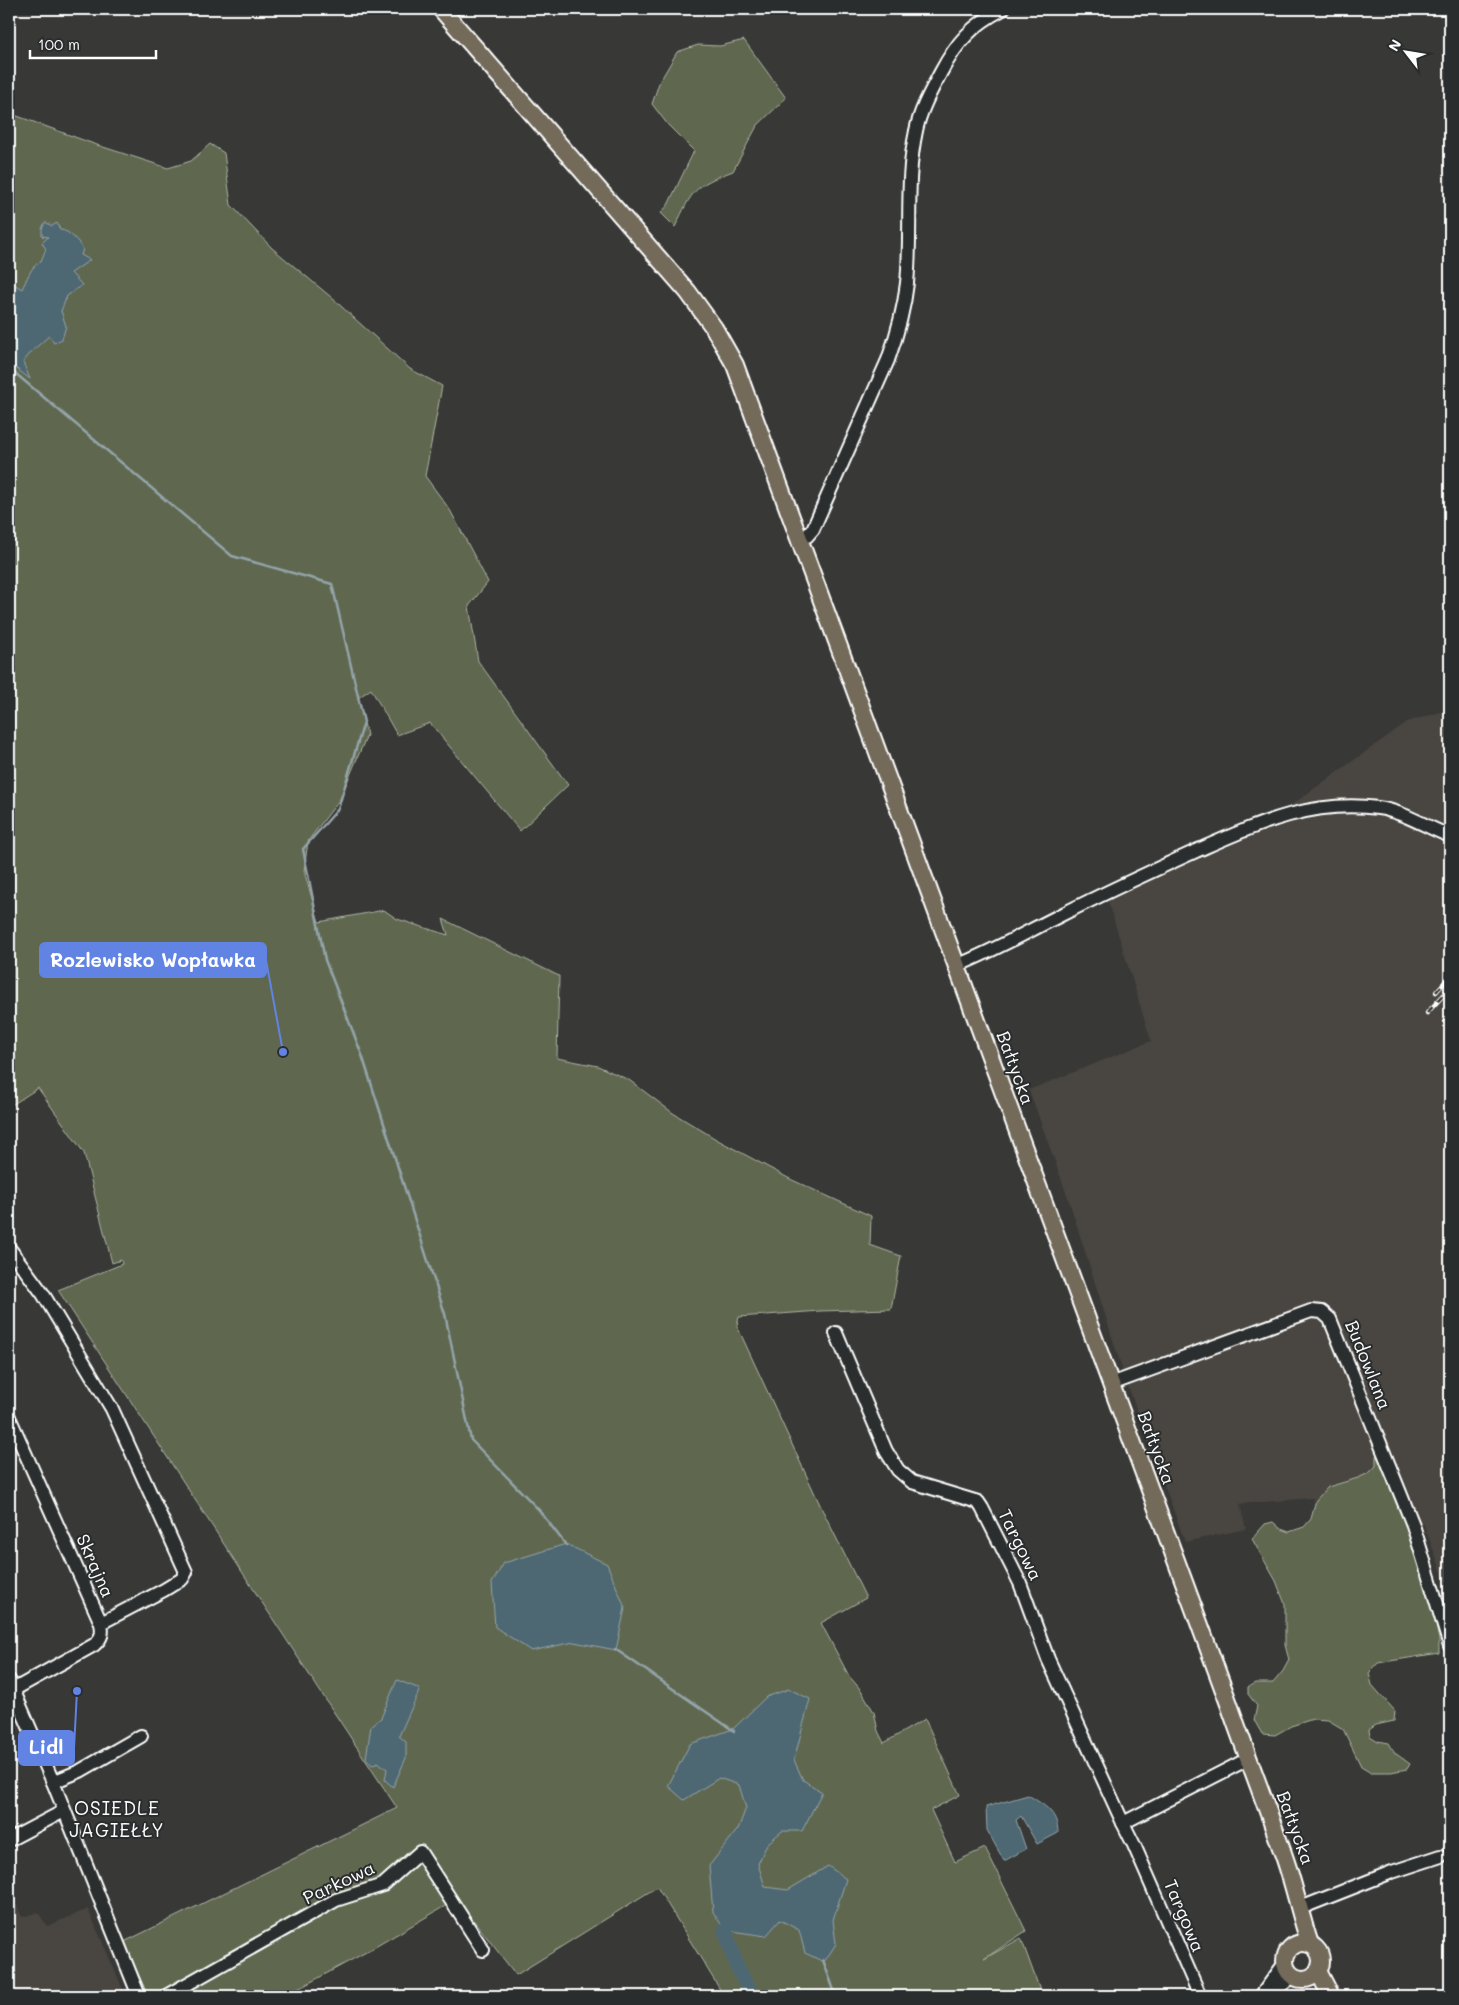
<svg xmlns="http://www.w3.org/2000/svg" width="1459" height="2005" font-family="Mali,sans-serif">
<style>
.built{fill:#494540}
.green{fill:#5e684f;stroke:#aeb4a7}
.water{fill:#4e6773;stroke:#95a4ab}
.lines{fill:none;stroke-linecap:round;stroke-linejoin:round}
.stream{stroke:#95a4ab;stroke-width:2.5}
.river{stroke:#4e6773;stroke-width:15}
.minor-casing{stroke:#fff;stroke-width:16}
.major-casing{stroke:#fff;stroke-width:20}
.minor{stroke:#2a2d2e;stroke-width:12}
.major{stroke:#736b5a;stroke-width:16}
.rail-casing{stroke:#fff;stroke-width:4.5}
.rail{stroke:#2a2d2e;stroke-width:2.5;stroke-dasharray:8;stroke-linecap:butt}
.labels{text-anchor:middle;stroke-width:4;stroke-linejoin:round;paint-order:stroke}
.street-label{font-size:18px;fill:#fff;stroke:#2a2d2e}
.neighbourhood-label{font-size:19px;letter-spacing:1px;fill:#fff;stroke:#2a2d2e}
.leader{fill:none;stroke:#6183e4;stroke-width:2}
.callout-dot{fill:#6183e4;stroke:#2a2d2e;stroke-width:2}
.callout{fill:#6183e4;stroke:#6183e4;stroke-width:2}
.callout-label{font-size:19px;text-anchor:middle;font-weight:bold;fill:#fff}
</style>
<rect width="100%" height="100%" fill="#383836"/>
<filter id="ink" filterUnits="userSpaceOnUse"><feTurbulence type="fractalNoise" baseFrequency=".02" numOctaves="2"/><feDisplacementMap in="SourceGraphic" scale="10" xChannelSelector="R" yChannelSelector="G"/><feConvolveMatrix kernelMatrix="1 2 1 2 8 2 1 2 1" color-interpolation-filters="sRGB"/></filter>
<g filter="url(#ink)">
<g class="built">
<path d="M1450,709V1594L1423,1523L1315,1522L1313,1498L1240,1504L1246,1529L1185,1542L1125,1378L1069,1201L1029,1090L1151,1041L1108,901L1255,831L1407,722Z"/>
<path d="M17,1905L22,1917L38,1912L47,1926L88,1909L126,1996H9V1908Z"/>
</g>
<g class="green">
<path d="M744,40L786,98L757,126L733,171C693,186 693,190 675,227L661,213L668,205L694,151L668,125L652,104L659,83L677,52L698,45L720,46Z"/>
<path d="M9,113L94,144L168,168L191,161L210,144L224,153L231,205L272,248L331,297L410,369L442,386L425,476L450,510L488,582L469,606L478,661L568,785L520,831L430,723L397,735L371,689L358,698L367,735L340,799L308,841L304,871L319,922L384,910L397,919L448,935L443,919L559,976L557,1058L598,1066L629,1080L673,1113L716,1139L790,1179L871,1216L870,1245L901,1256L891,1309L820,1311L739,1317L737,1326L822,1509L866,1598L821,1623L849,1676L861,1690L874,1712L878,1731L884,1743L925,1719L960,1795L931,1810L955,1862L985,1848L1026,1931L984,1959L1021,1938L1042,1996H724L657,1887L516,1975L457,1899L370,1950L285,1996H148L124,1942L397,1808C283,1636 171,1462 58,1290L122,1264L121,1260L112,1263L84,1153L38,1088L9,1107Z"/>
<path d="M1382,1453L1408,1519L1435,1621L1439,1640V1653L1378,1663L1369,1673L1372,1685L1395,1711L1394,1721L1376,1725L1369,1730L1370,1736L1378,1741L1389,1743L1395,1753L1410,1764L1407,1769L1391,1772H1371L1361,1766L1343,1729L1328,1720L1313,1719L1291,1726L1275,1735L1262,1734L1254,1720L1257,1706L1248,1694V1687L1255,1683H1273L1283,1671L1289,1660L1285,1645V1604L1276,1581L1252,1539L1265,1524L1273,1522L1281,1529L1289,1532L1304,1527L1311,1519L1316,1500L1328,1487L1358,1478L1369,1473L1376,1466V1456Z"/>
</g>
<g class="water">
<path d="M45,222L52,226L57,223L60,230C69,230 79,242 83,249L81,255L90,260L71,273L82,285L67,296L61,311L66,326L62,339L54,343L49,336L33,350L23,362L30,379L9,363V281L22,289C27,279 31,266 41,261L46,249L42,243L48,237L42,236V229Z"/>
<path d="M566,1544L607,1564L625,1608L616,1650L574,1642L531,1651L495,1627L492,1583L504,1563Z"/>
<path d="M397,1680L420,1689L399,1736L406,1742V1758L393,1787L385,1780L387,1769L378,1762L372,1765L366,1758L371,1726L381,1718Z"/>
<path d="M789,1689L810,1699L794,1760L803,1780L822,1792L802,1831H782L767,1844L758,1864L765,1887L788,1890L828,1866L846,1879L833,1920L836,1944L824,1962L805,1953L799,1930L780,1920L766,1936L725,1930L713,1912L709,1866L738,1829L746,1808L739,1785L719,1778L684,1800L668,1786L690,1744L733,1729L766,1697Z"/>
<path d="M1028,1795C1044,1805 1058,1812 1058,1833L1037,1844L1021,1816L1016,1820L1026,1849L1004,1861L987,1830L986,1807Z"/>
</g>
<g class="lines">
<g class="stream">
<path d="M9,368L232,556L332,584L364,722L338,809L303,849L325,960L362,1055L445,1314L471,1440L539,1510L566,1545"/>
<path d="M615,1649L734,1731"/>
<path d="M823,1960L836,1996"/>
</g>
<path class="river" d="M725,1930L735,1962L752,1996"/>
<g class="minor-casing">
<g id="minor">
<path d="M800,539L807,536L813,529L888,360C897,335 904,310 907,283C912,233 905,181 916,131C920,110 931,91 941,72C957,42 972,25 1003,9"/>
<path d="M956,966C991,952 1025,933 1059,916C1104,893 1150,872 1196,851C1256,825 1310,799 1378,808C1401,811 1423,825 1445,834"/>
<path d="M9,1248L43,1294L112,1409L186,1572L182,1579L164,1590L101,1623"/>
<path d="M836,1333L886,1451L898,1470L912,1482L978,1502L982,1508L1020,1583L1048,1659L1123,1823"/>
<path d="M1111,1384L1311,1311L1322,1312L1330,1319L1413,1525L1450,1646"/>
<path d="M9,1417L101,1623C103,1633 102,1638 94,1645L13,1690"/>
<path d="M9,1680L53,1782L139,1996"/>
<path d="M53,1782L80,1771L141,1736"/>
<path d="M9,1840L64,1811"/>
<path d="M1298,1909L1392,1872L1441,1856"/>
<path d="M166,1996L336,1900L383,1885L420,1852L483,1950"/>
<path d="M1200,1996L1134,1845L1123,1823L1248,1759"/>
<path d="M1261,1996L1285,1963"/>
<path d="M1268,1996L1293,1976"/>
</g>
</g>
<g class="major-casing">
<g id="major">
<path d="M441,9L688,292L714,328L735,365L1229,1704C1247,1756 1267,1807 1285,1859C1295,1888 1300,1915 1310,1944"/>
<circle cx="1303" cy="1961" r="18"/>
<path d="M1318,1971L1331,1996"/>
</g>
</g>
<use href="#minor" class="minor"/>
<use href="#major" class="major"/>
<g class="rail-casing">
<g id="rail">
<path d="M1436,992L1450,976"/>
<path d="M1427,1013L1450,988"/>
</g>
</g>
<use href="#rail" class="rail"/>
</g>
</g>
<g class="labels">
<g class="street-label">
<text transform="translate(1015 1068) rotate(70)" y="6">Bałtycka</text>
<text transform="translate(1368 1365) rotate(68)" y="6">Budowlana</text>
<text transform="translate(1156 1448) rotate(70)" y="6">Bałtycka</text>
<text transform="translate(1020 1545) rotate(64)" y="6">Targowa</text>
<text transform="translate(95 1566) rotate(66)" y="6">Skrajna</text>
<text transform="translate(1295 1828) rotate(70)" y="6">Bałtycka</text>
<text transform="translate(339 1883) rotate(-25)" y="6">Parkowa</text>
<text transform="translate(1184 1916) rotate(67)" y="6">Targowa</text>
</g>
<g class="neighbourhood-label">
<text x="117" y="1815">OSIEDLE<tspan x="117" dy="22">JAGIEŁŁY</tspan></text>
</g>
</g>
<path class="leader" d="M283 1052L266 960M77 1691L74 1748"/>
<g class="callout-dot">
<circle cx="283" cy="1052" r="5"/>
<circle cx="77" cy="1691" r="5"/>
</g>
<g class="callout">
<rect x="40" y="943" width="226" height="34" rx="5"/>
<rect x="19" y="1731" width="55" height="34" rx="5"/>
</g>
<g class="callout-label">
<text x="153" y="967">Rozlewisko Wopławka</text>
<text x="46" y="1754">Lidl</text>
</g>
<rect width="1459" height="2005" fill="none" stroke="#2a2d2e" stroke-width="30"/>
<rect x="15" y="15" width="1429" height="1975" fill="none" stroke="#fff" stroke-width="2" filter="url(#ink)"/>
<g transform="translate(1406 52) rotate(301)" stroke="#2a2d2e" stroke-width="4" paint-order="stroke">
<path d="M0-4L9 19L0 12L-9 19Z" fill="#ffffff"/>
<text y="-8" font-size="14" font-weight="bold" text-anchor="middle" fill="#ffffff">N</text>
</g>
<path d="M30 50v8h126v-8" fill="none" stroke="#ffffff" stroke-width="2.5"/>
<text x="38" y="50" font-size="15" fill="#ffffff" stroke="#2a2d2e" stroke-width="4" paint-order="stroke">100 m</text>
</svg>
